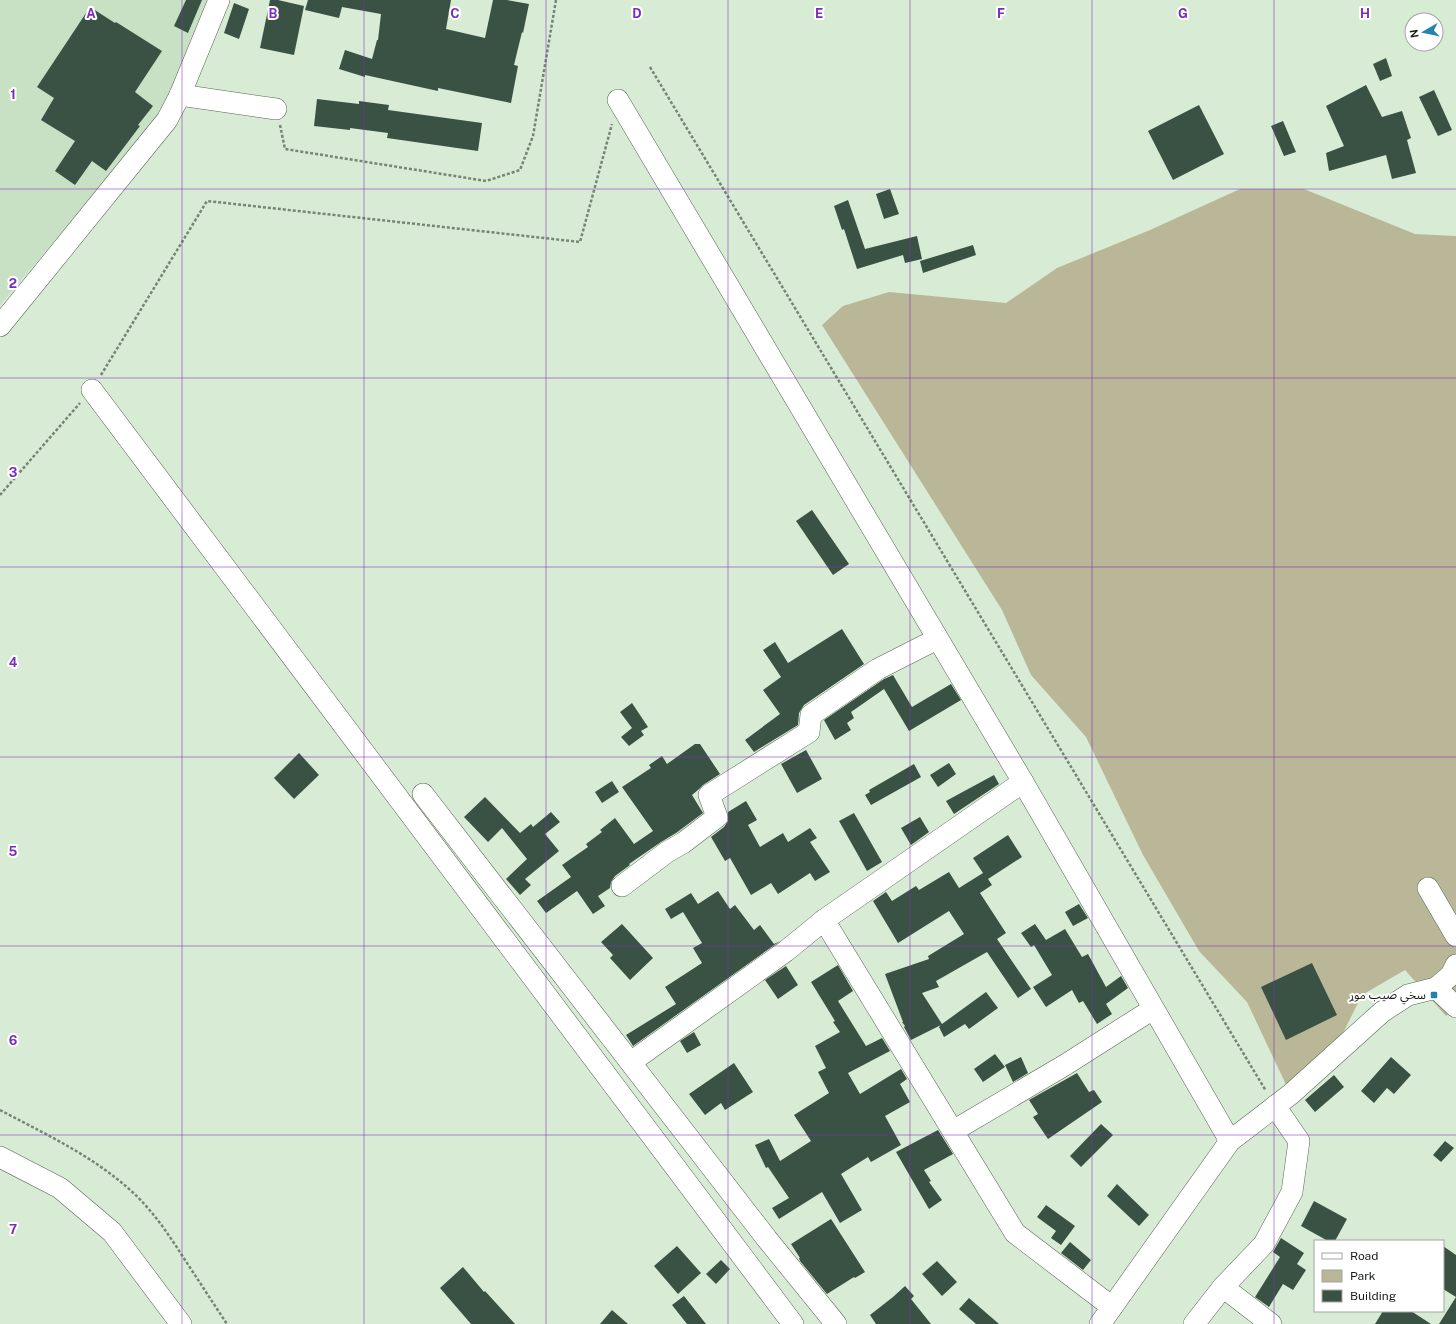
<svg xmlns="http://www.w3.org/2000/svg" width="1456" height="1324" font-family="'Public Sans','Noto Sans Arabic',sans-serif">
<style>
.built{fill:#c8e0c4}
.green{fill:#b9b797}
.building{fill:#3a5244}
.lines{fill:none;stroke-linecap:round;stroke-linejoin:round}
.minor-casing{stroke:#566653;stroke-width:22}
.path{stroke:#778475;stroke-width:2.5;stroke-dasharray:3 2;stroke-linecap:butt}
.minor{stroke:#fff;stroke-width:21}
.grid{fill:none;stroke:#7b2cbf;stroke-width:1;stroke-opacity:0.55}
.poi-dot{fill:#2384af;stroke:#fff;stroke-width:1.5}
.labels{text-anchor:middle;stroke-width:4;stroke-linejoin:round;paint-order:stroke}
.poi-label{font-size:12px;fill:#171e16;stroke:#fff;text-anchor:end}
.grid-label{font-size:13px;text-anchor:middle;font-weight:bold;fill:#7b2cbf;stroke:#fff;stroke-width:4;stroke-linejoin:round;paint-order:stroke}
</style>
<rect width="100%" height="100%" fill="#d8ecd5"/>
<path class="built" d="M0,0H209L165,110L0,305Z"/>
<path class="green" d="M1240,189H1304L1415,234L1456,236V1008L1446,1016L1405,970L1362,995L1331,1057L1290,1093L1247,1002L1199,951L1143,855L1086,737L1031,675L1002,610L822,325L843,306L889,292L1006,303L1057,268L1150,230Z"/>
<g class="building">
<path d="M186,0H202L188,33L174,26Z"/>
<path d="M270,0H278L304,6L294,55L260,48Z"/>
<path d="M308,0H451L446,29L485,38L493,0H507L529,4L523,33L522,32L514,65L518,66L511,103L438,88V91L365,75V77L339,69L345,50L372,59L377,40H378L381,14L342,7L339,18L305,10Z"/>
<path d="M234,3L249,9L239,39L224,33Z"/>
<path d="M90,7L115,23L116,22L162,51L135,92L153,106L138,125L140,126L106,171L92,161L75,185L55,171L75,141L41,120L54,98L37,87Z"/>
<path d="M1386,58L1392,76L1380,81L1373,64Z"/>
<path d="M1366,85L1382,117L1402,111L1411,138L1407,140L1416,173L1392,179L1386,155L1329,171L1326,153L1344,146L1326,106Z"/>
<path d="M1434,90L1452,130L1438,136L1419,97Z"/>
<path d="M317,99L359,104V101L389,105L388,110L482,123L478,151L387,138L388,133L350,128V130L314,126Z"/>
<path d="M1199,105L1224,154L1173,180L1148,131Z"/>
<path d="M1283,121L1296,152L1284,156L1271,126Z"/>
<path d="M890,189L899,214L884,219L876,194Z"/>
<path d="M848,200L865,249L917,236L922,259L905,263L903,255L857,269L844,229L842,230L834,206Z"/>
<path d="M973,245L976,255L923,273L920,261Z"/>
<path d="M812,510L849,564L833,575L796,521Z"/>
<path d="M842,629L864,664L804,705L799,713L798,725L754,752L745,740L780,714L763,690L781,677L763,650L775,642L788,663Z"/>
<path d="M893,675L912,707L951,684L961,700L909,731L884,689L851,712L854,718L847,723L851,730L835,740L824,720L884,679Z"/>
<path d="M632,703L648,727L641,731L644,735L629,746L621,737L632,728L620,712Z"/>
<path d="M695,744H700L720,774L703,785L698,790L692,795L703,813L676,833L661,842L629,864L630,865L615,876L611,882L610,888L598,896L605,906L593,914L577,891L546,913L537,901L571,877L562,865L588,847L586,844L602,832L600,830L615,818L634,844L653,831L622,787L651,768L649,765L662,756L667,764Z"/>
<path d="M806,750L822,779L797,793L781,764Z"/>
<path d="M299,753L319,775L294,799L274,778Z"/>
<path d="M949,763L956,774L938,787L930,775Z"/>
<path d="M914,764L921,777L871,805L865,795L870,792L869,790Z"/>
<path d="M994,775L999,784L954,814L946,801Z"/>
<path d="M612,781L619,792L602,803L595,792Z"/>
<path d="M485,797L520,833L531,824L533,827L551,812L560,822L545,834L559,851L525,879L531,885L520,895L506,879L527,859L502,828L488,842L464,817Z"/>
<path d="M746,801L757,820L748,825L760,847L783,833L788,842L810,828L817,838L810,842L830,872L815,881L810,873L778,894L771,883L751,895L730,858L725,861L711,837L724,827L728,821V812Z"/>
<path d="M854,813L882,862L867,871L839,821Z"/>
<path d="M920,817L929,832L911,845L901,828Z"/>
<path d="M1008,835L1022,857L988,879L992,885L980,893L1006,933L997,939L1031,989L1018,998L987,952L936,981L939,987L922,993L942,1024L986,992L998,1008L969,1029L965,1024L944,1037L939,1027L941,1025L911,1040L904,1027L905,1026L902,1022H903L885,974L929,959L928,956L964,934L949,911L898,943L873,901L886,892L892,901L916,886L919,890L949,872L959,888L983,873L973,858Z"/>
<path d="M718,891L730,909L735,905L754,930L760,925L774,944L780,941L633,1046L626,1035L676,1004L665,987L702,963L693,948L702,943L683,912L671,919L665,909L691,893L698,904Z"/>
<path d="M1079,904L1088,918L1073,926L1065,912Z"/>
<path d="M622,924L653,958L630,980L610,958L613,955L601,942Z"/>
<path d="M1035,924L1046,940L1065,929L1082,957L1088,954L1106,987L1121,976L1128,988L1106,1004L1112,1014L1097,1024L1083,1001L1079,1003L1072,990L1046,1007L1033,987L1052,975L1034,945L1031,947L1021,933Z"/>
<path d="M1312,963L1337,1015L1286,1040L1261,987Z"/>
<path d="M838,965L853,991L838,1001L866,1046L882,1038L890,1051L848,1073L860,1094L901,1069L907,1079L900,1084L910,1102L885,1116L901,1145L871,1162L868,1157L841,1174L862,1210L840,1223L822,1192L779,1219L772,1208L789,1198L768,1167L766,1168L755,1145L769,1139L780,1161L811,1141L794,1115L829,1093L818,1072L826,1068L815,1046L840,1032L833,1022L835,1021L811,982Z"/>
<path d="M786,966L798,985L778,999L765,980Z"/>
<path d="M694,1032L701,1045L687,1053L680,1041Z"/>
<path d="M995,1054L1005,1067L983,1082L974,1069Z"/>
<path d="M1021,1057L1028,1073L1013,1082L1005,1065Z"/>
<path d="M1391,1057L1411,1075L1394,1094L1387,1088L1374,1103L1361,1091Z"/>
<path d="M734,1063L753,1092L725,1110L721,1103L705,1115L689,1094Z"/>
<path d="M1077,1073L1089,1092L1094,1090L1102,1102L1048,1139L1033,1117L1038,1114L1029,1100Z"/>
<path d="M1334,1075L1344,1087L1315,1112L1305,1100Z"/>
<path d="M1101,1124L1113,1135L1081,1167L1070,1156Z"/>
<path d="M938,1130L953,1154L924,1170L931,1181L929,1182L942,1200L929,1209L896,1152Z"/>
<path d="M1445,1141L1454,1148L1441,1162L1433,1155Z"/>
<path d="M1117,1184L1149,1215L1139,1226L1107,1196Z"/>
<path d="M1314,1201L1347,1219L1335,1241H1328L1301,1226Z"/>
<path d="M1046,1205L1075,1226L1061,1245L1051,1238L1056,1231L1037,1217Z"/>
<path d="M831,1219L865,1272L855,1278L854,1277L827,1294L800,1261L799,1258H800L791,1244Z"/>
<path d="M1281,1238L1304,1253L1297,1264L1306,1270L1293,1290L1283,1284L1269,1307L1255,1297L1280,1257L1273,1252Z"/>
<path d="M1070,1242L1091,1260L1083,1270L1061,1253Z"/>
<path d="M677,1246L701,1273L678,1294L654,1266Z"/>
<path d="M1443,1246L1456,1255V1324H1439L1456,1297L1443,1289Z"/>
<path d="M721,1260L730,1269L716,1284L706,1274Z"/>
<path d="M937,1261L957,1282L942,1296L922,1274Z"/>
<path d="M463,1267L484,1292L485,1291L515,1324H471L440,1288Z"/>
<path d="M905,1286L914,1296L911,1299L931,1324H876L870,1315L893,1297Z"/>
<path d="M684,1296L706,1324H687L672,1305Z"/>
<path d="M969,1298L999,1324H976L959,1309Z"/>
<path d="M612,1310L628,1324H600Z"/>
<path d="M1383,1311H1411L1431,1324H1375Z"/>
</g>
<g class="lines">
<g class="minor-casing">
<g id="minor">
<path d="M180,95L276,109"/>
<path d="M618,100L1023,782L1230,1141"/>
<path d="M0,326L167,120L180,95L219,0"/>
<path d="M92,390L793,1324"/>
<path d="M423,794L767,1239L836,1324"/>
<path d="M622,886L667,852L683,843L717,817L709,795L809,732L811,715L878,669L937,639"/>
<path d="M1428,888L1456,936"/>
<path d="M824,920L1015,1233L1112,1307"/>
<path d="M1436,988L1451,975L1456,965"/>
<path d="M631,1062L786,951L824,920L1023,782"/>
<path d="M953,1131L1065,1065L1153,1009"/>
<path d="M0,1157L60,1188L112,1232L181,1324"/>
<path d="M1223,1287L1271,1324"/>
<path d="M1100,1324L1230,1141L1291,1094L1382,1012L1408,995L1436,988L1456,1007"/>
<path d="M1194,1324L1223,1287L1264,1244L1292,1192L1299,1141L1275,1106"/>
</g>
</g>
<g class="path">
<path d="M650,67L1266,1091"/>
<path d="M280,125L285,149L486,181L520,170L533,136L556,0"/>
<path d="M101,375L207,201L580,242L612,124"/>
<path d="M0,495L80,403"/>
<path d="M0,1110C45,1134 91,1155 129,1189C152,1209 169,1235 185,1260C199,1281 213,1303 227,1324"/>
</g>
<use href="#minor" class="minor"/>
</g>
<path class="grid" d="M182,0V1324M364,0V1324M546,0V1324M728,0V1324M910,0V1324M1092,0V1324M1274,0V1324M0,189H1456M0,378H1456M0,567H1456M0,757H1456M0,946H1456M0,1135H1456"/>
<rect class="poi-dot" x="1430" y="991" width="8" height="8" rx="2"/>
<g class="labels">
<g class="poi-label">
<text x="1426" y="999">سخي صیب موړ</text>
</g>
</g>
<g class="grid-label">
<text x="91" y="18">A</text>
<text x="273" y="18">B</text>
<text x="455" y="18">C</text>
<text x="637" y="18">D</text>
<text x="819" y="18">E</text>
<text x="1001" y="18">F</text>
<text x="1183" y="18">G</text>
<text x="1365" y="18">H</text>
<text x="13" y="99">1</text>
<text x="13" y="288">2</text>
<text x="13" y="477">3</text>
<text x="13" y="667">4</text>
<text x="13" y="856">5</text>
<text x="13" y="1045">6</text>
<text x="13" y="1234">7</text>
</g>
<rect x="1314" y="1240" width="130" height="72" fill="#ffffff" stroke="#a2a5a2"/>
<rect x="1322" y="1253" width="20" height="6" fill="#ffffff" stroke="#a2a5a2"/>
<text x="1350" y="1260" font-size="12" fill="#171e16">Road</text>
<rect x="1322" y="1270" width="20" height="12" fill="#b9b797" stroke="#a2a5a2"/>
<text x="1350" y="1280" font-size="12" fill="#171e16">Park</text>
<rect x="1322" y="1290" width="20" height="12" fill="#3a5244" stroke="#a2a5a2"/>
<text x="1350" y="1300" font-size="12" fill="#171e16">Building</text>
<g transform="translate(1424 32) rotate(261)"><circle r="19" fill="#ffffff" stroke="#a2a5a2"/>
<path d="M0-3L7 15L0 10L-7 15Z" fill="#2384af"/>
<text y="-6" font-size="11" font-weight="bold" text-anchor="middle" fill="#171e16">N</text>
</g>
</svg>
